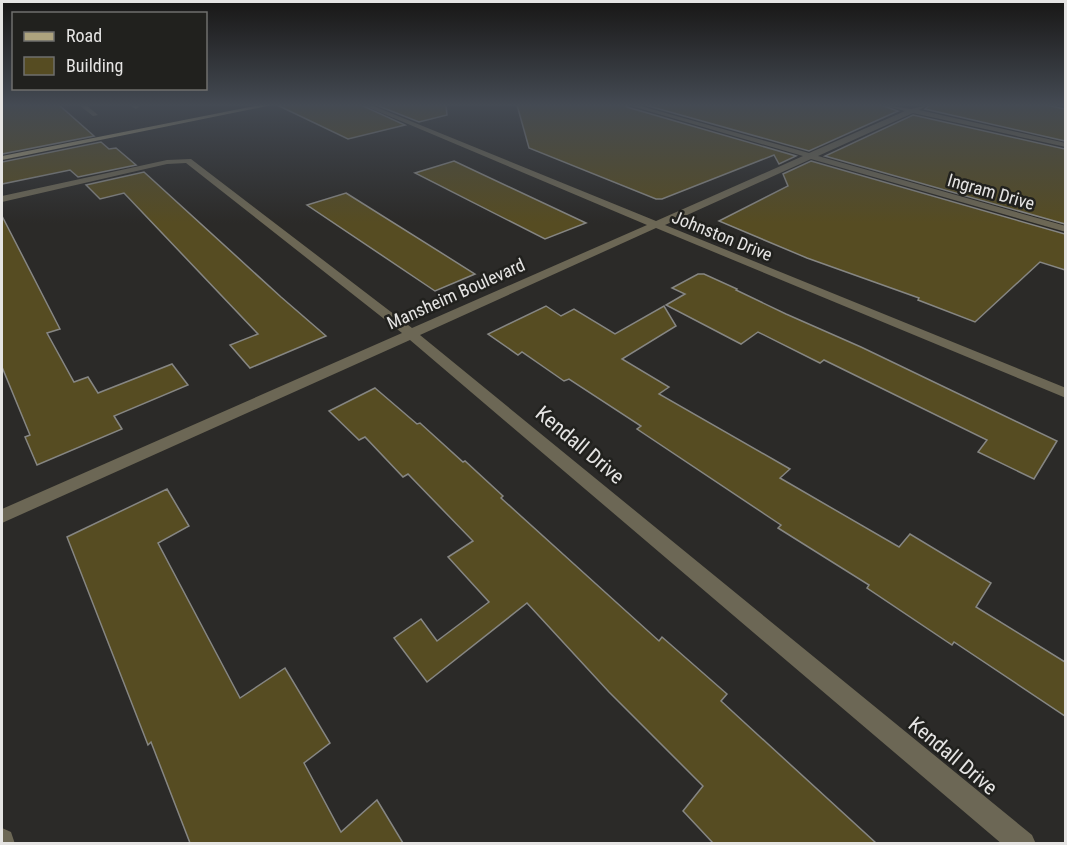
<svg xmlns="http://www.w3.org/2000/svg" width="1067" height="845" font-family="'Roboto Condensed',sans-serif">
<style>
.building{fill:#564c22;stroke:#868683;stroke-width:1.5}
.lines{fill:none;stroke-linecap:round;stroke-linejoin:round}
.minor{fill:#6c6755;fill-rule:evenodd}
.major{fill:#ada37e;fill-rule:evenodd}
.labels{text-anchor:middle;stroke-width:5;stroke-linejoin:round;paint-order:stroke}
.far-street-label{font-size:18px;fill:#e5e4e3;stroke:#21211e}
.street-label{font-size:21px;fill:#e5e4e3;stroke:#21211e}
</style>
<rect width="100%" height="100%" fill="#2b2a28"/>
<g class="building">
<path d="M2,105H59L94,136L2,154Z"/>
<path d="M277,105H361L405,125L348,139Z"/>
<path d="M376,105H446L447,115L419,122Z"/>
<path d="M517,105H626L627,107L796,156L779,164L774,155L662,199H656L529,148Z"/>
<path d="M645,105H881L898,111L809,151Z"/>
<path d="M930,105H1046L1065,109V141L925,109Z"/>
<path d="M913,115L1065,149V224L825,156Z"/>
<path d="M101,142L109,149L116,148L136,165L78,177L70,170L2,184V162Z"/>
<path d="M454,161L586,223L545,239L415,173Z"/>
<path d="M811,161L1065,234V270L1040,262L975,322L918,300L919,298L807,258L719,221L788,186L783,174Z"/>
<path d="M144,172L281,297L326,336L250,368L230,345L258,334L124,193L100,199L86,185Z"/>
<path d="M346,193L475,274L435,291L307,205Z"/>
<path d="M2,216L60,329L47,333L74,382L88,377L98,393L172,364L188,385L114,416L122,429L37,465L25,437L30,435L2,367Z"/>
<path d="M698,274H704L737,289L736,290L786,314L861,347L1057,441L1034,479L978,452L987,440L824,360L820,363L758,332L741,344L666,305L685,294L672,288Z"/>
<path d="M546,306L561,316L574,309L615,334L664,306L676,326L622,359L669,387L659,394L790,469L780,478L899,547L910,534L991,583L976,607L1065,662V716L954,642L952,645L867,588L869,585L778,528L781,525L637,429L641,426L569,379L564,381L522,352L518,355L488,334Z"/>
<path d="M375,388L417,424L420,423L463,462L465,461L503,496L501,498L659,641L662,637L727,694L721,701L876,843H713L683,811L703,786L609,692L527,603L427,682L394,638L421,619L437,641L489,602L448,557L473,541L408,474L403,477L365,437L359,440L329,411Z"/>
<path d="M167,489L189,526L158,543L240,698L285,668L330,743L304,763L341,832L377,800L403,843H190L151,742L148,745L67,537Z"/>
</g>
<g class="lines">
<g class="minor">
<path d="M79,105H86L98,115L93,116Z"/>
<path d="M129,105H137L139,107L136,109Z"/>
<path d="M363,105H371L656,221L803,156L628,105H637L809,153L905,111L883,105L911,109L928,105L919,110L1066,143V147L913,113L818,156L1066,226V232L811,159L665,225L1066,388V398L656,228L420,335L1032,835L1036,844H1002L410,340L2,523V509L402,333L186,163L167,164L2,202V196L167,160L191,159L412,328L647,225Z"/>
<path d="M2,828L11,832L15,844H2Z"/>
</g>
<path class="major" d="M260,105H272L2,160V156Z"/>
</g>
<linearGradient id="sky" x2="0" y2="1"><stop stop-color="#181716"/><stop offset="0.47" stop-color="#444a53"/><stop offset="1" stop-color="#444a53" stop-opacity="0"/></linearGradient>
<rect width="1067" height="223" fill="url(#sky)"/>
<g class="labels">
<g class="far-street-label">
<text transform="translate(991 192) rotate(16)" y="6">Ingram Drive</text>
<text transform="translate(722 236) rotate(22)" y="6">Johnston Drive</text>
<text transform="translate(456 294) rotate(-24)" y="6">Mansheim Boulevard</text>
</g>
<g class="street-label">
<text transform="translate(580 445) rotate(40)" y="7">Kendall Drive</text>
<text transform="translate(953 756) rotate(40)" y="7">Kendall Drive</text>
</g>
</g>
<rect width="1067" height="845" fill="none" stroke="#e5e4e3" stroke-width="6"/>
<rect x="12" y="12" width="195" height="78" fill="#21211e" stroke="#6f6f6d" stroke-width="1.5"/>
<rect x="24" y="32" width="30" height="9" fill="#ada37e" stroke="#6f6f6d" stroke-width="1.5"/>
<text x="66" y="42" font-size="18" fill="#e5e4e3">Road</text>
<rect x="24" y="57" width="30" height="18" fill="#564c22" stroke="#6f6f6d" stroke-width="1.5"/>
<text x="66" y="72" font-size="18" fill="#e5e4e3">Building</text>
</svg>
